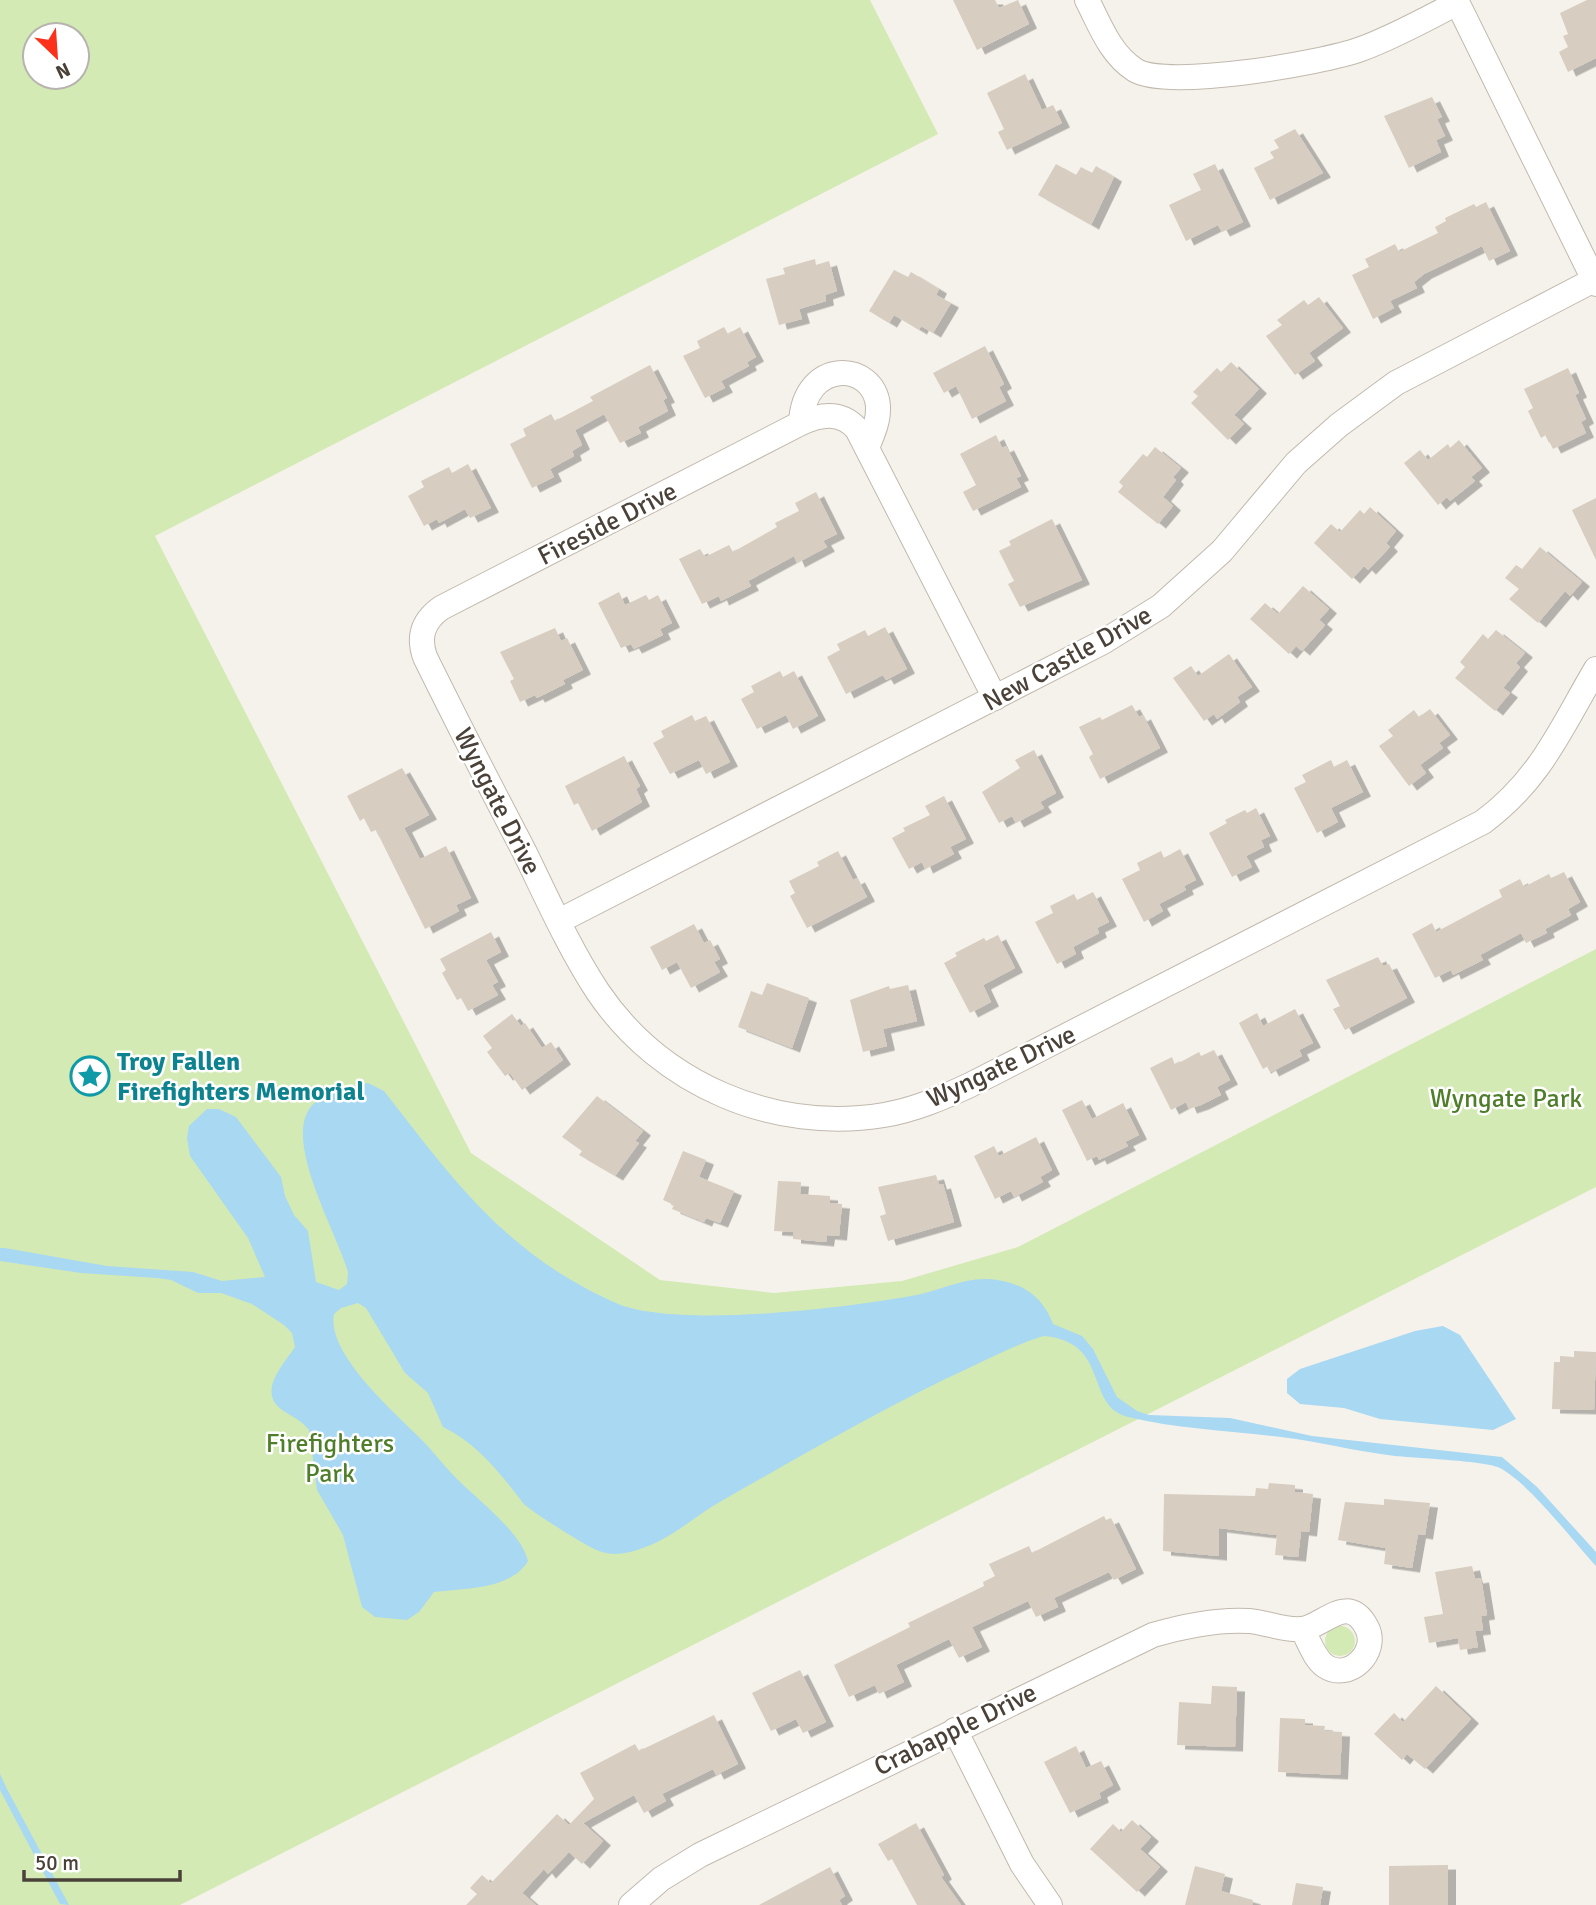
<svg xmlns="http://www.w3.org/2000/svg" width="1596" height="1905" font-family="Signika,sans-serif">
<style>
.green{fill:#d4eab4;fill-rule:evenodd}
.water{fill:#a8d8f2}
.building{fill:#d7cdc0;filter:url(#shadow)}
.lines{fill:none;stroke-linecap:round;stroke-linejoin:round}
.minor-casing{stroke:#c1b9ad;stroke-width:26}
.minor{stroke:#fff;stroke-width:24}
.labels{text-anchor:middle;stroke-width:5;stroke-linejoin:round;paint-order:stroke}
.street-label{font-size:26px;fill:#4a4238;stroke:#fff}
.culture-label{font-size:26px;font-weight:bold;fill:#0d838f;stroke:#fff;text-anchor:start}
.park-label{font-size:26px;fill:#4e7e2a;stroke:#fff}
</style>
<defs>
<filter id="shadow"><feDropShadow dx="8" dy="4.5" stdDeviation="0" flood-color="#0004"/></filter>
</defs>
<rect width="100%" height="100%" fill="#f5f2eb"/>
<g class="green">
<path d="M0,0H870L938,134L155,536L471,1153L660,1280L774,1293L902,1281L1018,1247L1596,949V1187L180,1905H0ZM35,35H77V77H35Z"/>
<circle cx="1340" cy="1641" r="15"/>
</g>
<g class="water">
<path d="M368,1083L384,1091C454,1181 507,1255 616,1303C675,1329 844,1308 911,1296C937,1292 961,1278 988,1279C1020,1281 1042,1295 1053,1324L1082,1336L1093,1349L1117,1397L1137,1411L1149,1415L1230,1418L1312,1436L1502,1457L1537,1487L1596,1552V1566C1571,1539 1530,1484 1500,1468C1488,1461 1414,1458 1395,1456C1361,1452 1329,1444 1296,1439C1240,1431 1182,1430 1128,1417C1084,1406 1111,1342 1044,1336C1019,1343 994,1356 971,1367C884,1407 801,1456 718,1503C693,1518 669,1540 640,1549C627,1554 612,1556 599,1551C589,1548 527,1509 523,1503C500,1473 478,1444 443,1427L428,1393L405,1373L366,1308L358,1303L341,1308L334,1314C326,1355 399,1416 425,1443C436,1455 446,1468 457,1479C478,1500 521,1532 528,1561C511,1590 463,1588 434,1592L419,1612L407,1620L375,1617L362,1607L343,1535L317,1490L309,1430C301,1420 291,1416 282,1410C257,1392 283,1365 295,1347L292,1333L284,1325L252,1304L221,1293H198L171,1280L157,1278L81,1273L0,1261V1248H5L107,1266L193,1272L222,1281L265,1277L248,1238L190,1156L187,1138L189,1126L207,1109H219L236,1117L281,1177L285,1196L294,1215L308,1231L316,1282L339,1290L347,1284L348,1272C337,1233 284,1143 310,1108C322,1092 349,1086 368,1083Z"/>
<path d="M1443,1326L1460,1335L1516,1419L1493,1430L1380,1419L1344,1408L1300,1404L1287,1393V1379L1300,1369L1415,1331Z"/>
<path d="M0,1774L7,1789L69,1905L60,1904L0,1790Z"/>
</g>
<g class="building">
<path d="M953,0H995L999,8L1018,0L1029,24L977,50Z"/>
<path d="M1587,0H1596V58L1568,72L1559,52L1568,47L1563,36L1568,34L1560,13Z"/>
<path d="M1025,74L1042,110L1053,105L1062,123L1007,150L998,132L1004,129L987,93Z"/>
<path d="M1432,97L1442,117L1437,119L1445,136L1436,140L1441,152L1409,168L1384,116Z"/>
<path d="M1295,129L1323,173L1270,200L1254,168L1274,158L1270,152L1279,148L1274,140Z"/>
<path d="M1056,164L1076,175L1081,167L1092,173L1096,166L1114,177L1091,225L1038,195Z"/>
<path d="M1215,164L1243,222L1222,232L1218,225L1186,241L1169,205L1201,190L1193,174Z"/>
<path d="M1486,202L1510,251L1489,261L1482,246L1424,274L1414,282L1417,288L1390,301L1394,308L1373,319L1352,275L1369,267L1365,259L1395,244L1399,252L1438,233L1435,227L1446,221L1445,218L1474,204L1476,207Z"/>
<path d="M815,259L816,265L829,261L837,291L825,295L826,301L799,309L802,319L779,325L766,279L785,274L783,268Z"/>
<path d="M894,270L908,277L911,272L939,289L936,295L951,303L933,333L921,326L919,330L894,315L889,323L869,311Z"/>
<path d="M1319,297L1343,328L1309,353L1315,361L1295,375L1266,336L1282,325L1277,320L1304,300L1308,305Z"/>
<path d="M724,327L728,334L740,327L756,357L747,362L749,366L721,381L725,388L705,398L683,356L700,348L697,341Z"/>
<path d="M985,346L1004,384L999,387L1006,401L972,419L956,386L944,393L933,373Z"/>
<path d="M1231,362L1259,389L1234,415L1244,424L1228,440L1191,403L1198,396L1193,392L1217,368L1221,372Z"/>
<path d="M650,365L667,398L663,400L668,411L638,427L641,433L620,443L604,414L575,430L582,445L572,451L574,456L550,469L554,477L532,488L510,444L526,436L523,429L551,414L555,421L593,401L590,397Z"/>
<path d="M1568,368L1579,393L1575,395L1586,419L1581,422L1586,433L1553,449L1546,435L1541,438L1528,411L1533,408L1524,389Z"/>
<path d="M996,435L1002,448L1006,446L1021,476L1016,478L1021,487L973,511L963,492L976,485L960,454Z"/>
<path d="M1459,440L1482,468L1471,477L1475,481L1450,501L1447,497L1438,505L1404,463L1420,450L1428,460L1448,444L1450,448Z"/>
<path d="M1155,447L1181,468L1173,477L1176,480L1163,497L1173,506L1158,524L1118,492L1123,486L1119,482L1143,454L1147,457Z"/>
<path d="M468,464L491,508L470,518L465,509L439,523L437,519L424,526L408,496L424,487L421,481L449,467L452,473Z"/>
<path d="M816,492L837,534L823,541L827,547L797,563L794,556L748,581L751,586L721,601L719,596L702,604L679,559L700,549L705,557L729,545L733,552L777,527L775,523L799,511L795,503Z"/>
<path d="M1596,498V560L1572,510Z"/>
<path d="M1370,507L1396,531L1386,543L1390,547L1368,570L1364,566L1352,579L1314,543L1331,524L1340,532L1360,510L1364,514Z"/>
<path d="M1052,519L1082,580L1020,607L1008,584L1014,581L999,551L1011,545L1009,541Z"/>
<path d="M1540,547L1582,582L1570,596L1565,591L1538,623L1509,599L1519,589L1505,578L1516,565L1522,569Z"/>
<path d="M1303,586L1329,609L1319,620L1325,625L1302,651L1296,646L1289,654L1250,619L1265,603L1278,614Z"/>
<path d="M619,592L625,605L646,595L649,600L658,595L672,623L660,629L663,635L634,649L631,644L621,648L598,603Z"/>
<path d="M885,627L907,669L886,680L883,675L846,694L827,657L840,650L837,644L865,630L868,636Z"/>
<path d="M555,628L561,641L567,638L583,670L563,680L565,684L537,698L535,695L520,702L510,681L514,679L500,652Z"/>
<path d="M1496,630L1525,653L1516,663L1520,667L1503,688L1510,693L1495,711L1455,678L1465,667L1460,662L1483,634L1488,639Z"/>
<path d="M1229,654L1252,687L1237,697L1240,702L1217,719L1214,714L1204,721L1173,678L1191,666L1198,676Z"/>
<path d="M780,671L783,677L794,671L818,716L793,729L786,715L757,729L741,699L754,692L751,686Z"/>
<path d="M1132,705L1139,717L1143,715L1160,748L1100,779L1089,757L1093,754L1079,727L1100,717L1102,720Z"/>
<path d="M1430,709L1450,735L1439,743L1443,748L1420,765L1426,773L1409,786L1379,746L1393,736L1388,730L1414,710L1419,717Z"/>
<path d="M692,715L695,721L706,716L730,762L706,774L699,760L670,774L653,743L664,737L661,731Z"/>
<path d="M1034,750L1056,793L1040,802L1044,808L1016,823L1012,816L999,823L982,792L1020,768L1015,760Z"/>
<path d="M624,756L640,786L636,789L642,802L592,831L578,803L574,805L565,786Z"/>
<path d="M1331,760L1334,767L1347,760L1363,792L1331,808L1338,822L1317,833L1294,788L1306,782L1302,775Z"/>
<path d="M402,768L429,815L404,828L420,859L446,846L471,898L456,905L459,911L425,929L376,830L371,832L364,818L360,821L347,796Z"/>
<path d="M944,796L966,839L950,847L954,854L925,869L922,862L909,869L892,838L905,831L903,828L930,815L925,806Z"/>
<path d="M1256,808L1270,836L1261,840L1264,847L1246,856L1252,867L1232,877L1209,833L1227,823L1225,820L1245,810L1247,813Z"/>
<path d="M1180,849L1196,880L1184,886L1186,890L1159,904L1163,911L1144,922L1122,879L1140,870L1137,863L1161,851L1164,858Z"/>
<path d="M838,851L853,880L857,878L867,897L807,928L790,896L795,893L789,881L819,866L817,862Z"/>
<path d="M1564,872L1580,902L1568,909L1571,915L1545,929L1547,933L1526,943L1521,933L1480,955L1483,960L1453,975L1451,970L1435,978L1412,934L1432,923L1436,932L1502,897L1499,890L1520,879L1524,887L1549,874L1551,878Z"/>
<path d="M1093,892L1109,922L1097,928L1099,933L1073,947L1076,954L1057,964L1035,922L1053,913L1050,906L1074,894L1077,900Z"/>
<path d="M694,924L704,943L710,940L720,959L714,962L720,972L691,988L677,962L662,970L650,947Z"/>
<path d="M491,932L501,952L486,960L498,982L492,985L498,995L468,1011L461,998L457,1000L442,973L446,970L440,959Z"/>
<path d="M998,935L1015,968L983,985L991,1002L970,1013L944,963L957,956L955,953L984,938L986,941Z"/>
<path d="M1378,957L1383,966L1389,964L1407,998L1345,1030L1333,1009L1340,1006L1326,980Z"/>
<path d="M767,983L809,998L792,1048L738,1027L751,991L762,995Z"/>
<path d="M908,985L917,1021L883,1029L887,1046L863,1052L850,1000L889,986L890,989Z"/>
<path d="M1295,1009L1313,1043L1299,1050L1302,1056L1271,1072L1268,1066L1263,1069L1239,1023L1257,1013L1263,1026Z"/>
<path d="M512,1014L521,1026L525,1023L542,1048L551,1042L563,1060L522,1090L510,1073L505,1076L487,1052L492,1048L483,1036Z"/>
<path d="M1214,1050L1230,1080L1217,1087L1221,1095L1201,1105L1189,1109L1186,1102L1171,1110L1150,1068L1172,1057L1175,1065L1199,1052L1201,1056Z"/>
<path d="M597,1096L643,1131L635,1141L639,1143L615,1176L579,1155L582,1151L562,1137Z"/>
<path d="M1082,1100L1092,1119L1123,1103L1139,1135L1125,1142L1128,1146L1099,1160L1097,1156L1087,1161L1062,1110Z"/>
<path d="M1036,1137L1052,1170L1040,1177L1043,1182L1014,1197L1011,1191L995,1199L974,1156L994,1146L999,1156Z"/>
<path d="M683,1151L706,1160L699,1177L734,1191L720,1223L706,1218L704,1222L672,1209L674,1205L663,1200Z"/>
<path d="M936,1175L939,1185L943,1184L954,1222L888,1241L880,1216L886,1214L878,1187Z"/>
<path d="M778,1181L801,1182L800,1194L830,1196V1203L842,1204L839,1236L827,1235L826,1242L793,1239V1232L774,1231Z"/>
<path d="M1574,1351L1596,1352L1594,1410L1552,1409L1554,1362H1560V1356L1574,1357Z"/>
<path d="M1269,1483L1295,1485V1492L1313,1494L1309,1532L1301,1531L1298,1557L1275,1555L1277,1535L1219,1528V1556L1163,1551L1164,1494L1255,1496L1256,1488L1268,1489Z"/>
<path d="M1384,1499L1430,1503L1425,1535L1418,1534L1412,1568L1384,1564L1386,1548L1338,1540L1345,1502L1384,1505Z"/>
<path d="M1104,1516L1106,1520L1111,1518L1136,1569L1114,1580L1109,1572L1054,1598L1058,1607L1036,1617L1028,1601L972,1627L982,1647L959,1658L949,1639L896,1665L904,1682L879,1694L875,1685L849,1697L834,1665L910,1627L908,1623L984,1586L983,1582L995,1576L989,1564L1029,1546L1032,1553Z"/>
<path d="M1472,1566L1475,1579L1481,1578L1487,1615L1481,1616L1483,1630L1475,1631L1478,1647L1460,1650L1458,1638L1429,1643L1424,1617L1443,1614L1435,1572Z"/>
<path d="M800,1670L826,1722L803,1733L796,1719L771,1731L752,1693Z"/>
<path d="M1212,1686L1237,1687L1235,1747L1177,1745L1179,1702L1211,1704Z"/>
<path d="M1436,1686L1471,1719L1425,1769L1407,1754L1402,1760L1374,1734L1394,1713L1403,1722Z"/>
<path d="M714,1715L738,1764L716,1775L713,1769L662,1794L666,1801L644,1813L634,1795L583,1823L603,1841L582,1864L569,1852L548,1874L544,1869L522,1893L536,1905H466L477,1894L470,1888L482,1875L491,1883L557,1814L569,1825L594,1799L580,1773L635,1744L639,1751Z"/>
<path d="M1280,1718L1305,1719V1725L1325,1726L1324,1731L1342,1732L1340,1775L1278,1772Z"/>
<path d="M1076,1746L1086,1768L1101,1761L1113,1785L1099,1793L1101,1798L1070,1813L1044,1762Z"/>
<path d="M1132,1820L1151,1837L1140,1849L1160,1867L1137,1892L1090,1849L1113,1824L1121,1832Z"/>
<path d="M916,1823L944,1875L941,1877L961,1905H917L892,1859L888,1861L878,1844Z"/>
<path d="M1448,1865V1905H1389V1866Z"/>
<path d="M1195,1866L1225,1874L1221,1891L1253,1900L1252,1905H1185Z"/>
<path d="M830,1867L845,1896L839,1900L842,1905H759Z"/>
<path d="M1296,1883L1323,1887L1320,1905H1292Z"/>
</g>
<g class="lines">
<g class="minor-casing">
<g id="minor">
<path d="M1087,0C1100,25 1110,54 1135,70C1167,90 1323,63 1361,49C1394,37 1426,19 1457,3"/>
<path d="M1456,0L1596,284"/>
<path d="M801,423C804,358 874,361 878,406C879,421 872,435 867,448"/>
<path d="M995,698L857,429C841,411 821,414 801,423L441,608C423,621 418,637 425,657C457,722 490,786 524,851C547,898 569,948 598,992C661,1085 774,1133 884,1115C914,1110 942,1098 970,1085L1483,822C1541,779 1561,728 1596,669"/>
<path d="M559,921L1103,642L1161,606L1222,551L1296,463L1339,425L1396,383L1594,280"/>
<path d="M955,1730L1022,1864L1050,1905"/>
<path d="M631,1905L661,1879L700,1855L1153,1635C1184,1626 1216,1619 1249,1621C1265,1622 1285,1631 1302,1629C1323,1627 1348,1591 1367,1628C1379,1652 1349,1682 1325,1666C1314,1658 1309,1641 1302,1629"/>
</g>
</g>
<use href="#minor" class="minor"/>
</g>
<defs>
<g id="sight-ring" transform="scale(2.0125)"><circle r="9.5" fill="#fff" stroke="#0f9aa8" stroke-width="1.5"/><path d="M0-6L1.8-2.2L6-1.7L2.9 1.2L3.7 5.4L0 3.3L-3.7 5.4L-2.9 1.2L-6-1.7L-1.8-2.2Z" fill="#0f9aa8"/></g>
</defs>
<g fill-rule="evenodd">
<use href="#sight-ring" x="90" y="1076"/>
</g>
<g class="labels">
<g class="street-label">
<text transform="translate(607 523) rotate(-27)" y="9">Fireside Drive</text>
<text transform="translate(1067 658) rotate(-29)" y="9">New Castle Drive</text>
<text transform="translate(498 801) rotate(63)" y="9">Wyngate Drive</text>
<text transform="translate(1001 1066) rotate(-25)" y="9">Wyngate Drive</text>
<text transform="translate(955 1729) rotate(-26)" y="9">Crabapple Drive</text>
</g>
<g class="culture-label">
<text x="117" y="1070">Troy Fallen<tspan x="117" dy="30">Firefighters Memorial</tspan></text>
</g>
<g class="park-label">
<text x="1506" y="1107">Wyngate Park</text>
<text x="330" y="1452">Firefighters<tspan x="330" dy="30">Park</tspan></text>
</g>
</g>
<g transform="translate(56 56) rotate(155)"><circle r="33" fill="#ffffff" stroke="#b7b3af" stroke-width="2"/>
<path d="M0-5L12 26L0 18L-12 26Z" fill="#fc311b"/>
<text y="-10" font-size="19" font-weight="bold" text-anchor="middle" fill="#4a4238">N</text>
</g>
<path d="M24 1870v10h156v-10" fill="none" stroke="#4a4238" stroke-width="3.5"/>
<text x="35" y="1870" font-size="21" fill="#4a4238" stroke="#ffffff" stroke-width="5" paint-order="stroke">50 m</text>
</svg>
